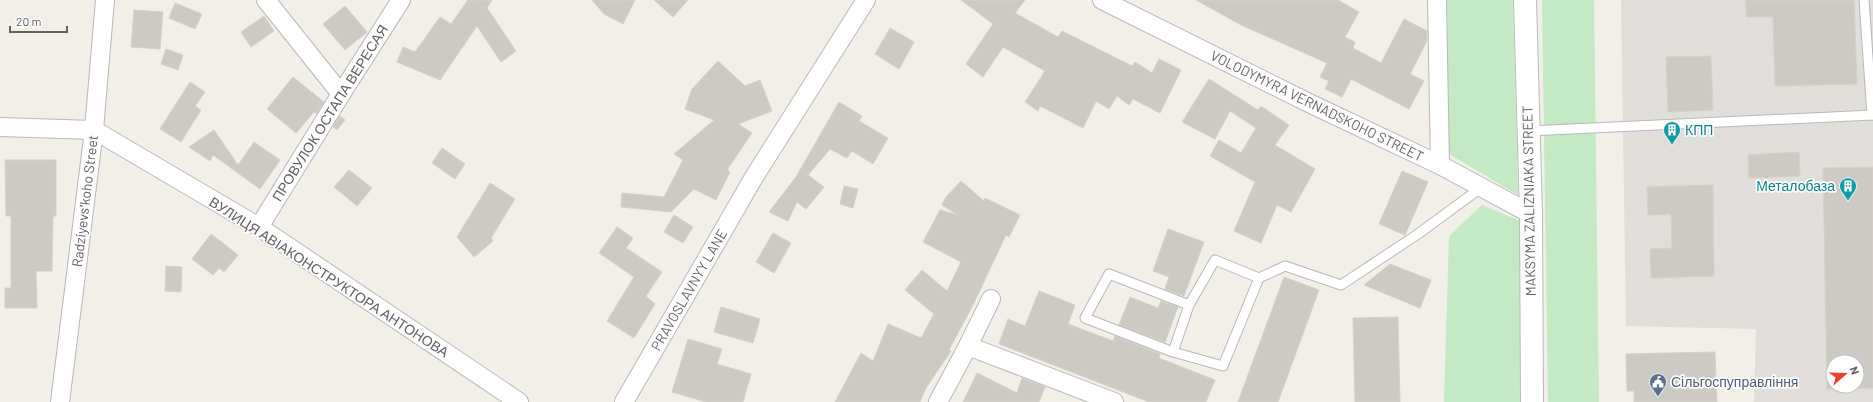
<svg xmlns="http://www.w3.org/2000/svg" width="1873" height="402" font-family="Barlow,sans-serif">
<style>
.industrial{fill:#e0deda;fill-rule:evenodd}
.green{fill:#c5e8c5}
.building{fill:#cccac5;stroke:#d6d1c6;fill-rule:evenodd}
.lines{fill:none;stroke-linecap:round;stroke-linejoin:round}
.service-casing{stroke:#b5b8bc;stroke-width:11}
.minor-casing{stroke:#b5b8bc;stroke-width:20}
.secondary-casing{stroke:#b6babf;stroke-width:24}
.service{stroke:#fff;stroke-width:9}
.minor{stroke:#fff;stroke-width:18}
.secondary{stroke:#fff;stroke-width:22}
.labels{text-anchor:middle;stroke-width:3.5;stroke-linejoin:round;paint-order:stroke}
.street-label{font-size:14px;fill:#5f6368;stroke:#fff}
.culture-label{font-size:14px;fill:#0d838f;stroke:#fff;text-anchor:start}
.service-label{font-size:14px;fill:#4e5e75;stroke:#fff;text-anchor:start}
</style>
<rect width="100%" height="100%" fill="#f1efe8"/>
<path class="industrial" d="M1621,0H1873V402H1754L1756,329L1626,326ZM1833,362H1857V386H1833Z"/>
<g class="green">
<path d="M1447,0H1513L1518,195L1449,154Z"/>
<path d="M1542,0H1594L1599,402H1548Z"/>
<path d="M1482,205L1523,222L1522,402H1444L1449,236Z"/>
</g>
<g class="building">
<path d="M468,0H492L487,8L516,51L501,62L477,26L440,80L397,62L403,47L415,52L440,17L451,24Z"/>
<path d="M592,0H635L623,24L604,14Z"/>
<path d="M654,0H688L673,17Z"/>
<path d="M961,0H1025L1015,13L1058,37L1062,31L1132,66L1135,62L1152,73L1159,59L1181,70L1160,113L1133,99L1129,105L1117,96L1109,109L1096,101L1083,128L1040,106L1038,111L1025,102L1045,71L1003,47L983,77L966,64L993,24Z"/>
<path d="M1196,0H1338L1359,12L1345,37L1355,42L1353,48L1381,63L1404,19L1427,31V41L1410,74L1424,81L1409,109L1351,79L1342,97L1325,89L1329,81L1320,77L1327,63L1241,25Z"/>
<path d="M1746,0H1854L1857,84L1775,86L1773,17H1746Z"/>
<path d="M175,3L202,14L195,29L169,18Z"/>
<path d="M345,6L367,32L345,50L323,24Z"/>
<path d="M134,10L163,12L160,49L131,47Z"/>
<path d="M264,16L274,31L251,47L241,32Z"/>
<path d="M890,28L914,42L899,69L875,54Z"/>
<path d="M166,49L183,55L178,70L161,64Z"/>
<path d="M1711,56L1713,110L1668,112L1666,57Z"/>
<path d="M718,61L745,86L760,80L772,111L738,124L752,133L727,170L730,172L716,200L694,189L671,212L621,207L622,193L664,197L683,160L674,154L714,120L685,109L692,89Z"/>
<path d="M293,77L324,102L316,114L314,112L296,133L267,109Z"/>
<path d="M1209,79L1258,110L1261,106L1289,125L1275,145L1315,169L1291,212L1277,205L1261,243L1234,231L1255,182L1210,156L1219,140L1241,153L1256,128L1230,111L1215,139L1182,122Z"/>
<path d="M190,82L205,92L195,106L201,110L181,142L160,129Z"/>
<path d="M839,102L862,116L859,121L888,138L873,164L852,151L847,158L830,149L808,175L824,187L806,209L797,202L788,221L769,212L796,177Z"/>
<path d="M340,116L345,120L337,130L333,127Z"/>
<path d="M214,130L238,165L254,142L280,160L260,189L213,155L210,161L189,147Z"/>
<path d="M442,148L465,164L455,179L432,163Z"/>
<path d="M1799,152L1800,176L1749,178L1748,155Z"/>
<path d="M5,160H56V216H53L52,271H36L37,308H5V288H11V216H6Z"/>
<path d="M1873,167V388L1827,389L1823,168ZM1833,362H1857V386H1833Z"/>
<path d="M349,170L372,188L357,206L334,187Z"/>
<path d="M1402,171L1428,182L1405,235L1379,224Z"/>
<path d="M961,181L984,201L985,198L1020,215L1009,237L1006,235L974,303L949,350L951,351L926,388L920,402H835L861,353L873,361L888,324L921,338L934,314L905,290L922,270L947,291L961,262L923,242L940,210L958,215L942,205L946,197Z"/>
<path d="M490,183L515,199L491,238L493,241L474,257L457,237Z"/>
<path d="M1713,185L1714,276L1651,278L1650,249L1672,248L1671,214L1648,215L1647,187Z"/>
<path d="M844,186L858,189L853,208L840,204Z"/>
<path d="M674,215L693,227L683,243L664,232Z"/>
<path d="M617,227L633,238L626,248L662,272L646,296L655,304L634,338L607,321L634,277L599,253Z"/>
<path d="M1168,229L1204,242L1184,296L1165,289L1169,277L1153,271Z"/>
<path d="M773,233L791,243L774,273L756,262Z"/>
<path d="M211,234L238,255L224,272L219,268L213,275L192,259Z"/>
<path d="M1390,264L1431,280L1420,308L1364,285Z"/>
<path d="M166,266L182,267L181,292L165,291Z"/>
<path d="M1284,277L1319,290L1278,402H1238Z"/>
<path d="M1039,291L1075,305L1068,324L1113,341L1115,336L1160,354L1159,358L1215,380L1206,402H1149L999,344L1008,319L1025,326Z"/>
<path d="M1130,297L1158,308L1161,301L1178,307L1165,342L1119,325Z"/>
<path d="M721,307L760,319L753,343L714,332Z"/>
<path d="M1398,317L1400,402H1355L1353,318Z"/>
<path d="M688,339L722,349L717,364L751,374L743,402H706L672,392Z"/>
<path d="M1715,352L1717,402H1634V391H1627L1626,354Z"/>
<path d="M977,373L1017,393L1022,378L1045,387L1039,402H963Z"/>
</g>
<g class="lines">
<g class="service-casing">
<g id="service">
<path d="M1864,0L1872,115"/>
<path d="M1528,131L1873,115"/>
<path d="M1189,305L1109,274L1085,318L1173,352L1189,305L1215,260L1259,278L1285,266L1341,285L1418,234L1482,187"/>
<path d="M1173,352L1223,366L1259,278"/>
</g>
</g>
<g class="minor-casing">
<g id="minor">
<path d="M266,0L341,94"/>
<path d="M1102,0L1311,104L1440,165L1531,214"/>
<path d="M1437,0L1440,165"/>
<path d="M0,127L94,130L259,227L519,402"/>
<path d="M259,227L341,94L401,0"/>
<path d="M968,346L1114,402"/>
<path d="M60,402L94,130L105,0"/>
<path d="M624,402L754,177L866,0"/>
<path d="M938,402L968,346L991,299"/>
</g>
</g>
<g class="secondary-casing">
<path id="secondary" d="M1525,0L1531,214L1532,402"/>
</g>
<use href="#service" class="service"/>
<use href="#minor" class="minor"/>
<use href="#secondary" class="secondary"/>
</g>
<defs>
<g id="building-pin" transform="scale(0.9)"><path d="M0 17L-7.5 6A9.5 9.5 0 1 1 7.5 6Z" fill="#0f9aa8" stroke="#fff"/><path d="M-4-6H4V6H1V3H-1V6H-4ZM-2.5-4.3h1.7v1.8h-1.7ZM.8-4.3h1.7v1.8H.8ZM-2.5-1h1.7V.8h-1.7ZM.8-1h1.7V.8H.8Z" fill="#fff"/></g>
<g id="civic-pin" transform="scale(0.9)"><path d="M0 17L-7.5 6A9.5 9.5 0 1 1 7.5 6Z" fill="#5c6f8a" stroke="#fff"/><path d="M-.6-6.5H3V-4.5H.6V-3L4-1V1h2V6H-6V1h2V-1L-.6-3ZM-1.2 2.5V6h2.4V2.5Z" fill="#fff"/></g>
</defs>
<g fill-rule="evenodd">
<use href="#building-pin" x="1672" y="130"/>
<use href="#building-pin" x="1848" y="186"/>
<use href="#civic-pin" x="1658" y="382"/>
</g>
<g class="labels">
<g class="street-label">
<text transform="translate(1317 106) rotate(26)" y="5">VOLODYMYRA VERNADSKOHO STREET</text>
<text transform="translate(330 113) rotate(-58)" y="5">ПРОВУЛОК ОСТАПА ВЕРЕСАЯ</text>
<text transform="translate(85 201) rotate(-83)" y="5">Radziyevsʹkoho Street</text>
<text transform="translate(1529 201) rotate(-91)" y="5">MAKSYMA ZALIZNIAKA STREET</text>
<text transform="translate(329 277) rotate(33)" y="5">ВУЛИЦЯ АВІАКОНСТРУКТОРА АНТОНОВА</text>
<text transform="translate(689 290) rotate(-60)" y="5">PRAVOSLAVNYY LANE</text>
</g>
<g class="culture-label">
<text x="1685" y="135">КПП</text>
<text x="1835" y="191" text-anchor="end">Металобаза</text>
</g>
<g class="service-label">
<text x="1671" y="387">Сільгоспуправління</text>
</g>
</g>
<g transform="translate(1845 374) rotate(70)"><circle r="19" fill="#ffffff" stroke="#bfc1c3"/>
<path d="M0-3L7 15L0 10L-7 15Z" fill="#ea4335"/>
<text y="-6" font-size="11" font-weight="bold" text-anchor="middle" fill="#5f6368">N</text>
</g>
<path d="M10 26v6h57v-6" fill="none" stroke="#5f6368" stroke-width="2"/>
<text x="16" y="26" font-size="12" fill="#5f6368" stroke="#ffffff" stroke-width="3" paint-order="stroke">20 m</text>
</svg>
